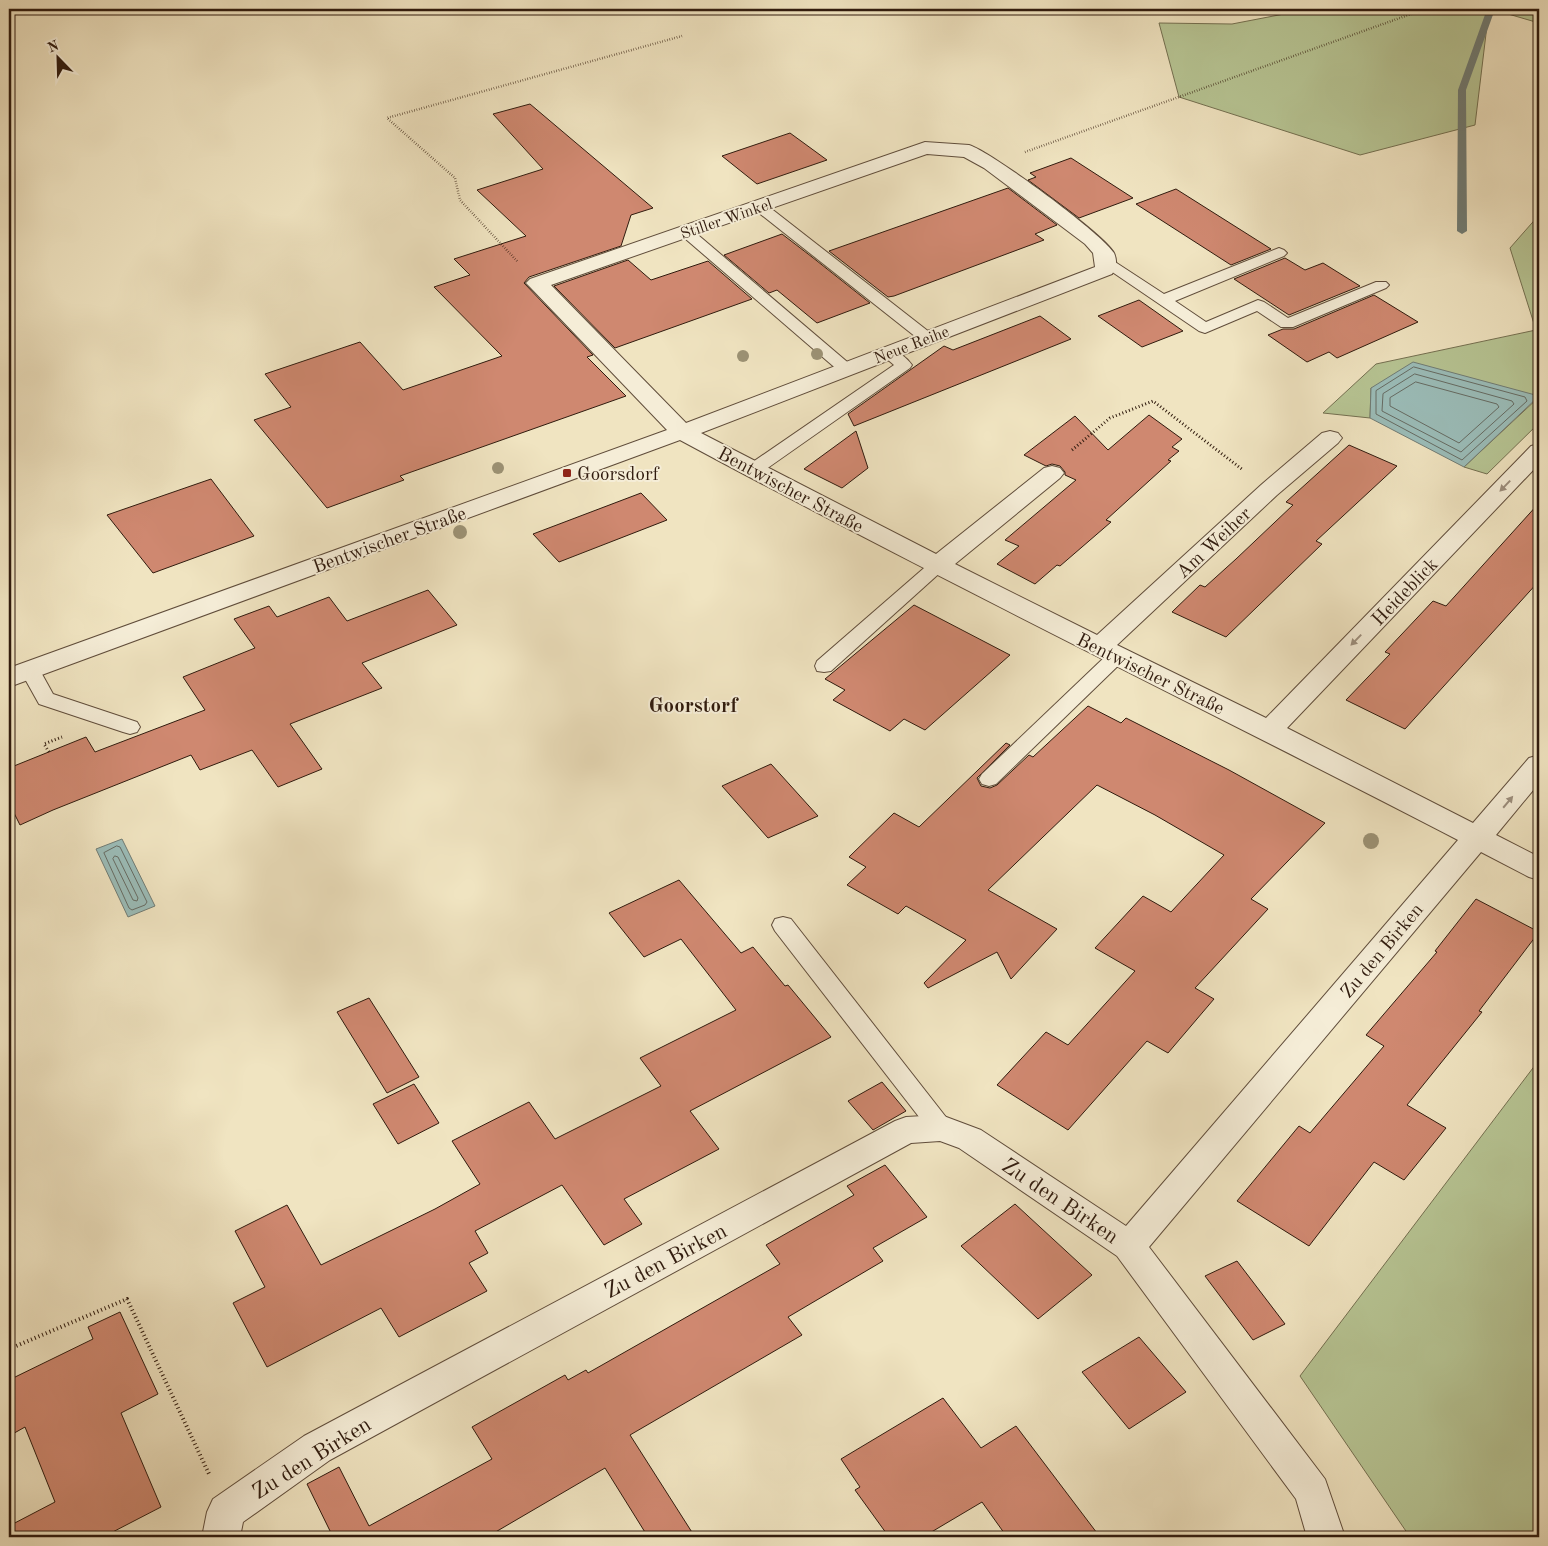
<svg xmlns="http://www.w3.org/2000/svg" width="1548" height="1546" font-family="'Old Standard TT',serif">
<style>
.green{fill:#b7c594;stroke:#747051}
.water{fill:#9bbdb9;stroke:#707c75}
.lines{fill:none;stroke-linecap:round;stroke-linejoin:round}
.shore{stroke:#666c64;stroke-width:1}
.stream{fill:#707c75;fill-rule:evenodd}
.building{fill:#cf8870;stroke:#301b0e}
.lane-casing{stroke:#604d3b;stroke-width:2}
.street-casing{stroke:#604d3b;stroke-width:2}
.path-far2{stroke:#301b0e;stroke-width:2.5;stroke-dasharray:0.5 2;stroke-linecap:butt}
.path-far1{stroke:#301b0e;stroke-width:3;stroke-dasharray:1 2.5;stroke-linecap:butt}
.path{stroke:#301b0e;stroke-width:4;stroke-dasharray:1 3;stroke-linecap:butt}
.lane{fill:#f5edd7;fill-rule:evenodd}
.street{fill:#f5edd7;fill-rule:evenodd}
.tree{fill:#9c9275}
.oneway{fill:#9c8e7d}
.poi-dot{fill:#8f2418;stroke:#f5edd7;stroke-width:2}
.labels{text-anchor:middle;stroke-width:4;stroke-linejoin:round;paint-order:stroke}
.far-street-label{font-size:16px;fill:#301b0e;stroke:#f5edd7}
.poi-label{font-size:19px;fill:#301b0e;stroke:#f5edd7;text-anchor:start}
.street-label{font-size:19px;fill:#301b0e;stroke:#f5edd7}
.quarter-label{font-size:21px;font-weight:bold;fill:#301b0e;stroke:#f5edd7}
.near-street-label{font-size:22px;fill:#301b0e;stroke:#f5edd7}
</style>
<rect width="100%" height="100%" fill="#f0e4c1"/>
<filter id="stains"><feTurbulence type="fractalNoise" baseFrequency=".004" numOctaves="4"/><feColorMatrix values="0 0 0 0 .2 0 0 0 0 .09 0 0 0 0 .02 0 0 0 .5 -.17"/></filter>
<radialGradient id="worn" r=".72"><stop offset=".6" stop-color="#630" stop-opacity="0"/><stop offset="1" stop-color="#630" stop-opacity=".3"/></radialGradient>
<g class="green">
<path d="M1310,9H1489L1475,125L1360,155L1179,97L1159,23L1232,24Z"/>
<path d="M1491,9H1539V23Z"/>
<path d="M1539,215V423L1487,474L1464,467L1539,397L1371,388L1370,418L1323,413L1376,364L1536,330L1510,248Z"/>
<path d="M1539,1060V1537H1410L1300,1376Z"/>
</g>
<g class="water">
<path d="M1413,362L1539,396L1464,467L1370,418L1371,388Z"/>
<path d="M122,839L155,906L128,917L96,849Z"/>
</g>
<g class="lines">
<g class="shore">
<path d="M1414,367L1525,397L1527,401L1462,460L1376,414V391Z"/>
<path d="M1415,374L1512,401L1514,404L1461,452L1382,411L1383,394Z"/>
<path d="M1416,382L1497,404L1499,407L1459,443L1390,406V398Z"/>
<path d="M117,846L120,847L147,902L145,905L132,910L129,908L104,853Z"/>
<path d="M115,856L118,857L138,898L137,901L133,900L113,859Z"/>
</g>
<path class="stream" d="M1487,9H1495L1466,90L1467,231L1462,234L1457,231L1458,90Z"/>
</g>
<g class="building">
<path d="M530,104L653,208L631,215L621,246L529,277L524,283L593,355L587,357L626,396L400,476L404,480L327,508L254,420L291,407L265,374L360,342L403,390L502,356L434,287L470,275L454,259L526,236L477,190L543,169L493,114Z"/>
<path d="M790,133L827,160L757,184L722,156Z"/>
<path d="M1071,158L1133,198L1079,218L1028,180L1036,177L1030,173Z"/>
<path d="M1008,188L1057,225L1035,234L1044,240L894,296L888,297L829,251Z"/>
<path d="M1176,189L1271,249L1231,265L1136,204Z"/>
<path d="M782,234L812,257L870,303L817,323L777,290L769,293L724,255Z"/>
<path d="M1285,258L1305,270L1323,263L1360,286L1289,315L1234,279Z"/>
<path d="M628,260L651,280L708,261L752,299L615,348L554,286Z"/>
<path d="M1374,295L1418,322L1337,358L1329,352L1307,362L1268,335L1283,329H1294Z"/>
<path d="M1139,300L1183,331L1142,347L1098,316Z"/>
<path d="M1040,316L1071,339L854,426L848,414L944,346L953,350Z"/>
<path d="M1149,415L1182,439L1172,447L1179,451L1168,460L1171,461L1106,520L1111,522L1060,566L1057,565L1035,584L997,564L1019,546L1005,540L1076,480L1065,475V472L1060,466L1052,464L1046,466L1024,455L1075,416L1108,450Z"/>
<path d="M856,431L868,468L842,488L804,469Z"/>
<path d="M1349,445L1397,466L1316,541L1322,544L1226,637L1172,612L1200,585L1205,587L1236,559L1293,505L1286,502Z"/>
<path d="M211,479L254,536L153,573L107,515Z"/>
<path d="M641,493L667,520L559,562L533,534Z"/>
<path d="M1539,503V581L1405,729L1346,700L1390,654L1385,652L1433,601L1446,606Z"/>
<path d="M428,590L457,625L362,663L382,688L290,724L322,769L278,787L252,750L200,770L191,755L53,810L20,825L9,803V768L86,737L95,752L205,710L183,677L255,648L234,619L269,606L277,617L329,597L347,621Z"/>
<path d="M914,605L1010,655L925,730L904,719L890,731L833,700L845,690L825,679Z"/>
<path d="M1088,706L1121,723L1126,718L1229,770L1325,823L1251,899L1268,909L1195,988L1214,999L1168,1053L1147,1041L1068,1130L997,1085L1046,1032L1068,1045L1135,971L1095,948L1143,896L1171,912L1224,855L1155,815L1097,785L988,890L1057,929L1011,979L997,952L928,988L924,983L966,940L906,906L898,914L847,885L866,867L849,857L894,813L919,827L1006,743L1010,745L977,778L981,786L990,788L997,785L1029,755L1033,757Z"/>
<path d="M771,764L818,816L768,838L722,786Z"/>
<path d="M679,880L741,953L753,947L785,986L788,985L831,1037L690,1111L719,1149L624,1199L642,1224L604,1245L562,1185L475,1231L488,1253L469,1263L487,1291L399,1337L381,1308L267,1367L233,1303L265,1287L235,1231L287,1205L321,1265L435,1209L480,1184L452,1141L529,1102L555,1139L661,1086L640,1058L736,1010L681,939L644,957L609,913Z"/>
<path d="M1476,899L1539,932L1479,1011L1482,1012L1407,1105L1446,1128L1404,1180L1374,1162L1309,1246L1237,1201L1299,1126L1310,1133L1384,1046L1366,1035L1437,952L1435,951Z"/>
<path d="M369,998L419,1077L387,1093L337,1012Z"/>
<path d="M882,1082L906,1111L873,1130L848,1101Z"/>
<path d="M414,1084L439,1123L398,1144L373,1104Z"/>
<path d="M885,1165L927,1217L873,1248L883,1261L788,1317L802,1335L630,1435L695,1537H648L605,1468L487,1537H333L307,1484L339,1467L369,1526L492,1459L472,1427L565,1375L568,1380L586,1370L588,1373L780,1264L766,1245L854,1195L847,1186Z"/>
<path d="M1015,1204L1092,1275L1038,1319L961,1246Z"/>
<path d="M1237,1261L1285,1324L1253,1340L1205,1276Z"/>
<path d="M120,1312L158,1394L121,1413L161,1507L103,1537H9V1526L55,1502L25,1427L9,1436V1380L93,1339L88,1327Z"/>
<path d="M1139,1337L1186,1392L1129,1429L1082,1372Z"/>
<path d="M943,1398L981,1448L1016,1426L1100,1537H1007L982,1502L923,1537H889L855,1490L860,1487L841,1459Z"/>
</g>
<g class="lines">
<g class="lane-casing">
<g id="lane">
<path d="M759,202L764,203L933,335L935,338L933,341H921L754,209L752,206L754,203Z"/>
<path d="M686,228L691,229L852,366L854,369L852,372H840L681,235L679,232L681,229Z"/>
<path d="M1279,248L1284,250L1287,253L1284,256L1175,301L1206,322L1258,300L1264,302L1288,318L1376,282H1386L1389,285L1386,288L1293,327H1281L1257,311L1205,333L1199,331L1099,263L1102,260H1112L1164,294Z"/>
<path d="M888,348C897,350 907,358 912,365L910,368L759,474L753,475L747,474L744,470L747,466L894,365L880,353L882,350Z"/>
<path d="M937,560L943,562L946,566L943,570L831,671L824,672L817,671L815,666L817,661L931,562Z"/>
<path d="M1117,650L1124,652L1126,656L1124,660L996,784L989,786L982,784L979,779L982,774L1110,652Z"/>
<path d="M30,664L37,665L53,694L137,722L140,727L137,732L130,734L123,732L39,704L20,670L23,665Z"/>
<path d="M783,917L791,919L949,1121L953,1128L949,1135L941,1138L933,1135L775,931L772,925L775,919Z"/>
</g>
</g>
<g class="street-casing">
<path id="street" d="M925,142L969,145C990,151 1103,234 1114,253C1117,260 1117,268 1112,274L701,433L936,554L1044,468L1052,466L1060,468L1064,473L1060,478L955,564L1097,635L1261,485L1322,433L1330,431L1338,433L1342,438L1338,443L1277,495L1117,645L1266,718L1531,446L1539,444V464L1287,728L1473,823L1529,758L1539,755V783L1496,835L1539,857V880L1529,877L1481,852L1149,1247L1325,1479L1345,1537H1307L1296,1499L1117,1256L959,1148L940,1141L911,1143L330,1460L243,1522L240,1537H202L207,1512L213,1499L304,1436L895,1121L906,1117L941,1115L981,1130L1126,1226L1458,840C1199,706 938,579 680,440L9,687V668L667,430L530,287L526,283L530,279ZM927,154L964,157L984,168L1085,244L1093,253L1095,267L686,423L551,285Z"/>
</g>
<g class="path-far2">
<path d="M1025,152L1425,9"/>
<path d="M517,261L460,200L455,178L387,118L682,36"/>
</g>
<g class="path-far1">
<path d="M1072,450L1110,418L1153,401L1243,470"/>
<path d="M49,752L44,744L62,737"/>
</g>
<path class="path" d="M9,1349L127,1299L209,1474"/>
<use href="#lane" class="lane"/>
<use href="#street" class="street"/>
</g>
<g class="tree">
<circle cx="817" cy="354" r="6"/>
<circle cx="743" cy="356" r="6"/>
<circle cx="498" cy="468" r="6"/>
<circle cx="460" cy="532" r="7"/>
<circle cx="1371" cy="841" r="8"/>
</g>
<defs><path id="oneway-solid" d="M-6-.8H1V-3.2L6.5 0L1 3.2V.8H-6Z" transform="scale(1.25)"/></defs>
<g class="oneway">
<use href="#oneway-solid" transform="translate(1505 486) rotate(134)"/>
<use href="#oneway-solid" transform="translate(1356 640) rotate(134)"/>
<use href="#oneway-solid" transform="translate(1508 802) rotate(-50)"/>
</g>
<rect class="poi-dot" x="562" y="468" width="10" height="10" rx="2.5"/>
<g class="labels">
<g class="far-street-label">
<text transform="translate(726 218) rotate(-19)" y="6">Stiller Winkel</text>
<text transform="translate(911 344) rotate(-21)" y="6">Neue Reihe</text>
</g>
<g class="poi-label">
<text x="577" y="480">Goorsdorf</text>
</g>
<g class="street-label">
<text transform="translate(791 489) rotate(28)" y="7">Bentwischer Straße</text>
<text transform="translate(389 539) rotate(-20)" y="7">Bentwischer Straße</text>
<text transform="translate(1213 542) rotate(-43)" y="7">Am Weiher</text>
<text transform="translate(1404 591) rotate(-46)" y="7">Heideblick</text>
<text transform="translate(1151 673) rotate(26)" y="7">Bentwischer Straße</text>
<text transform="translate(1381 950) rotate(-50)" y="7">Zu den Birken</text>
</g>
<g class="quarter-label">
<text x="693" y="712">Goorstorf</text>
</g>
<g class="near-street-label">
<text transform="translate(1061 1200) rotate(34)" y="8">Zu den Birken</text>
<text transform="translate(665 1260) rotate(-28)" y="8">Zu den Birken</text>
<text transform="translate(311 1457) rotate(-32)" y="8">Zu den Birken</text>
</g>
</g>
<rect width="1548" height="1546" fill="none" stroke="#f0e4c1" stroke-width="30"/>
<rect x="10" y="10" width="1528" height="1526" fill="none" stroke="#301b0e" stroke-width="2.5"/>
<rect x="15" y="15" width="1518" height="1516" fill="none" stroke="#301b0e"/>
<g transform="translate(58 58) rotate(337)" stroke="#f5edd7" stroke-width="4" paint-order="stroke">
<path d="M0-4L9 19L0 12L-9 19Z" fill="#301b0e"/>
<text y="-8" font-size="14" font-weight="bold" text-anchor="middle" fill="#301b0e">N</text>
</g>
<rect width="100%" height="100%" filter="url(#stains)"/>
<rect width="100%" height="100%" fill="url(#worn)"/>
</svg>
